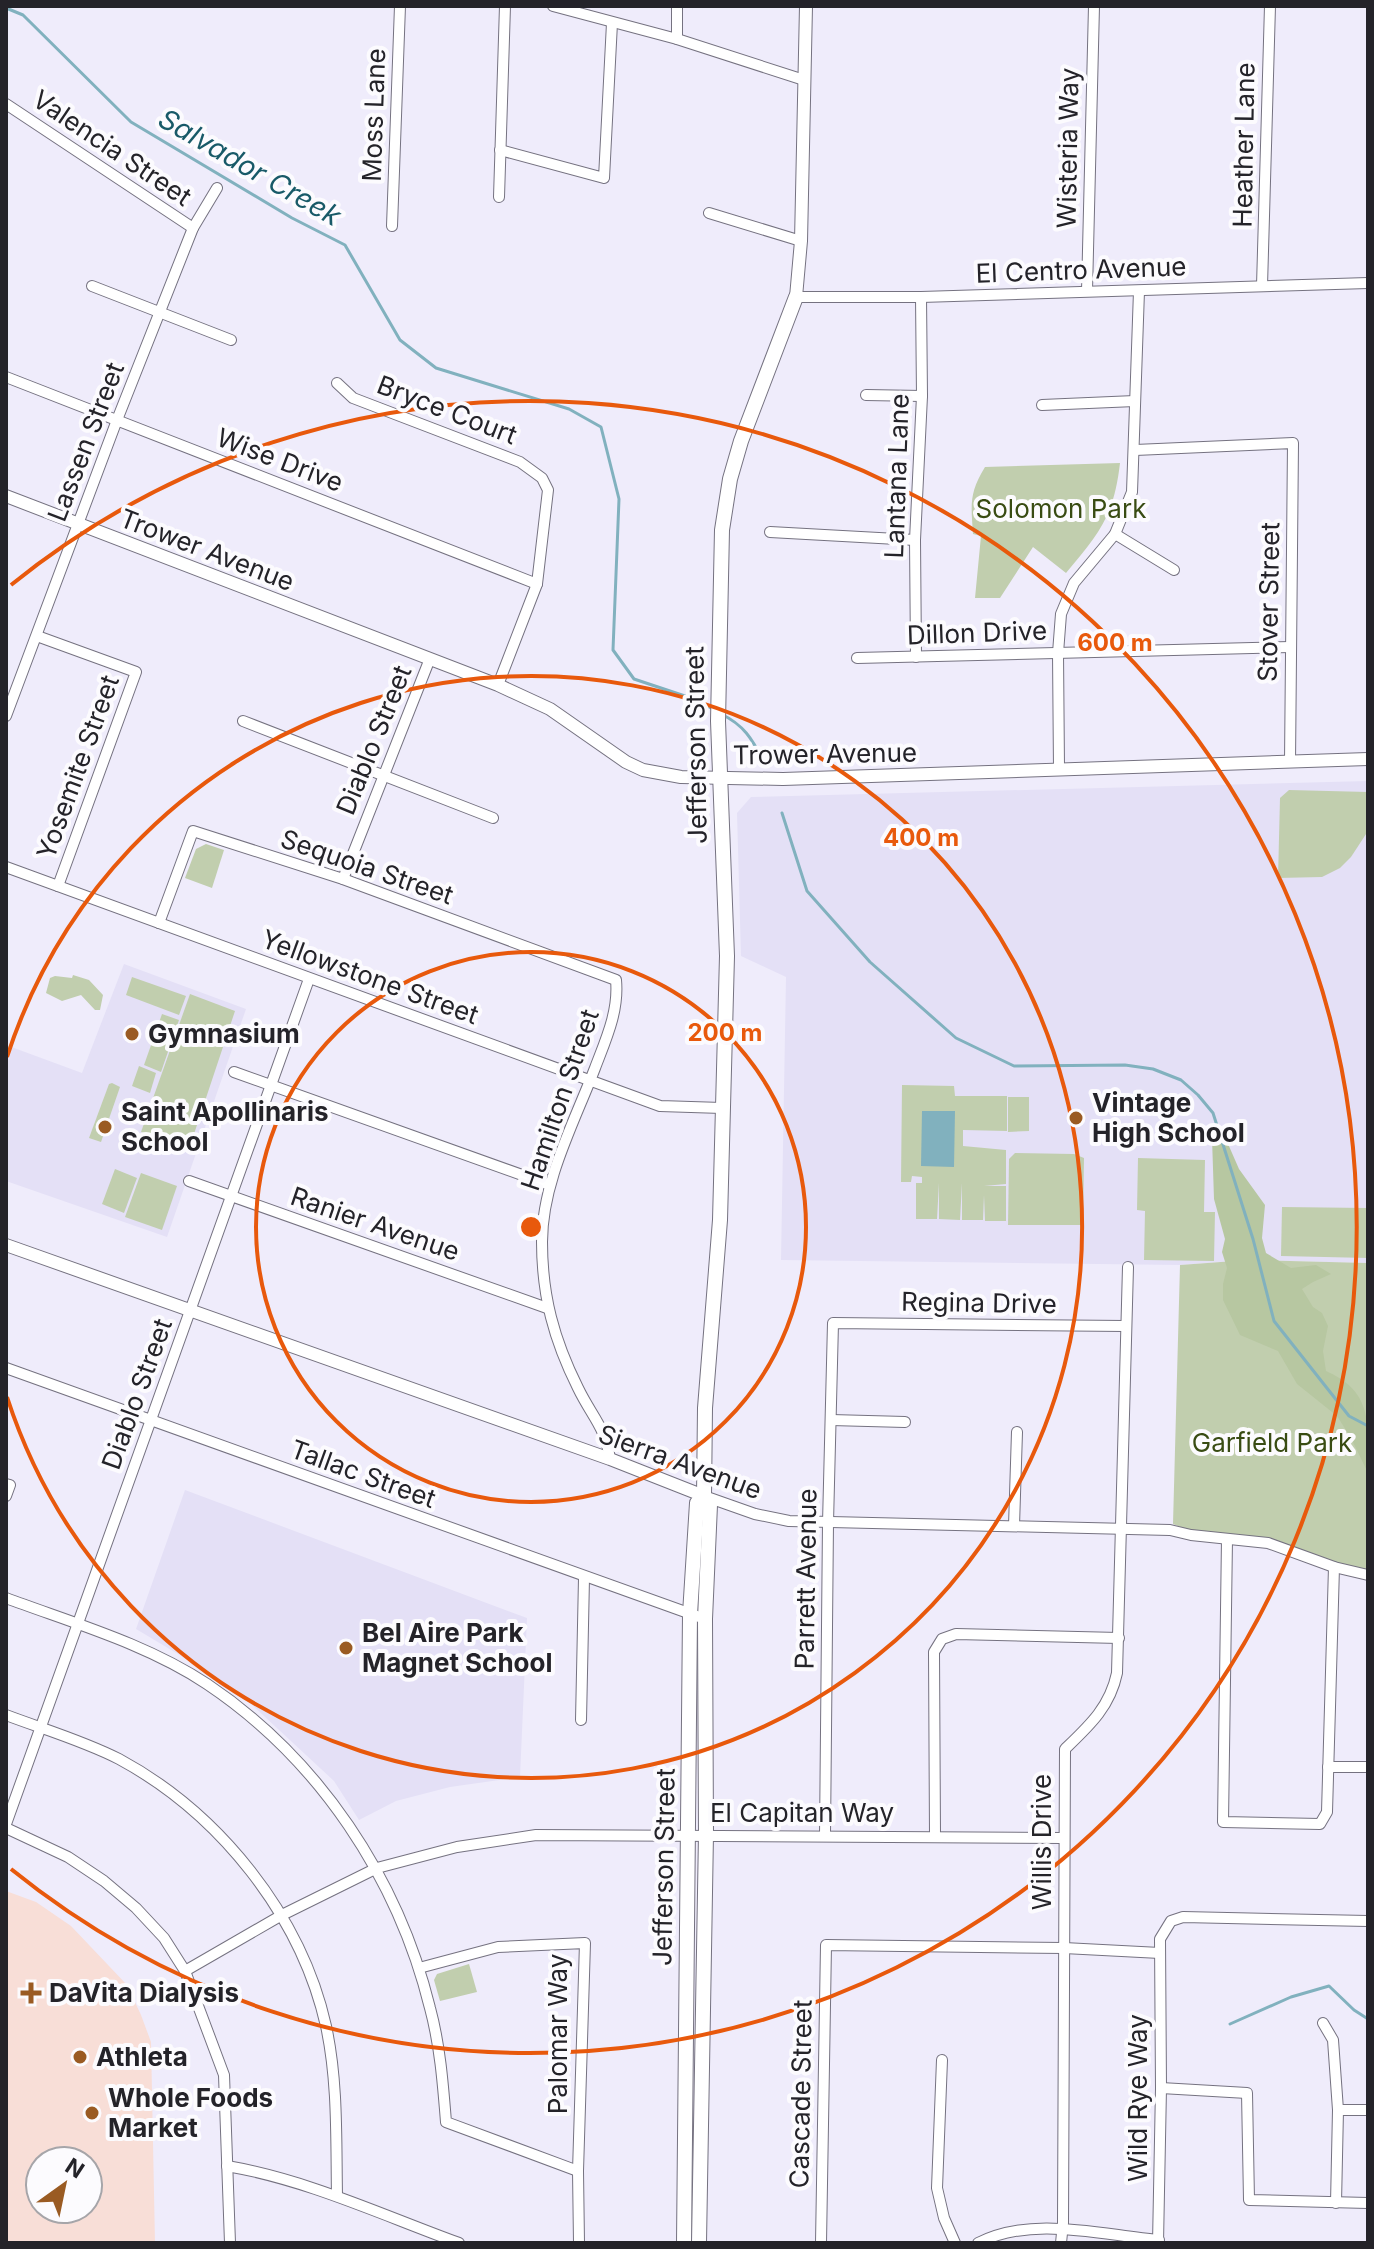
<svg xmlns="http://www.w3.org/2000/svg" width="1374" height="2249" font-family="Inter,sans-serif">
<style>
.commercial{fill:#f8ded7;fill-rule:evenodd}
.built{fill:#e4e0f6}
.green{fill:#c1ceae}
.forest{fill:#b7c7a1}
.water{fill:#81b1be}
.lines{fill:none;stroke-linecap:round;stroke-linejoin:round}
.stream{stroke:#81b1be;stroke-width:3}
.minor-casing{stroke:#757280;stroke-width:12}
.tertiary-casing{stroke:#757280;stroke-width:14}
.secondary-casing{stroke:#757280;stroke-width:16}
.minor{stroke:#fff;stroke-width:10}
.tertiary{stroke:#fff;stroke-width:12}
.secondary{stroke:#fff;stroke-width:14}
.ring{fill:none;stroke:#e8590c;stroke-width:4}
.poi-dot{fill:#9a5b23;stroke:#fcfbfe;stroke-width:3}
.labels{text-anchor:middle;stroke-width:8;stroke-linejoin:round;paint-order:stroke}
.street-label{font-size:26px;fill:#242329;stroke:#fcfbfe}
.park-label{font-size:26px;fill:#394c13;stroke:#fcfbfe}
.poi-label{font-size:26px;font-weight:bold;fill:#242329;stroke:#fcfbfe;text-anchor:start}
.water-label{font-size:28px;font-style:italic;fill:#185a68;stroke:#fcfbfe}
.centre{fill:#e8590c;stroke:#fcfbfe;stroke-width:4}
.ring-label{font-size:24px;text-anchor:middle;font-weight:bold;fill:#e8590c;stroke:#fcfbfe;stroke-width:8;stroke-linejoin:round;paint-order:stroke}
</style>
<rect width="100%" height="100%" fill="#efecfb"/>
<path class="commercial" d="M6,1891L36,1902L71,1926L127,1985L141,2015L151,2042L155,2243H6ZM40,2161H88V2209H40Z"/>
<g class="built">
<path d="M1368,781V1263L1248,1260L1180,1265L781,1260L786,977L741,956L737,813L751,797Z"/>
<path d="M124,964L246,1009L167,1237L6,1181V1045L82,1073Z"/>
<path d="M185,1490L527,1618L520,1777L450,1787L396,1801L359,1820L334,1781L251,1704L198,1666L136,1629Z"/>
</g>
<g class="green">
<path d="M1120,463C1114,516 1099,534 1066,573L1033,547L1000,598H975L981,536L973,534C971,504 969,493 985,467Z"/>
<path d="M1289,790L1368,792V831L1351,857L1340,868L1322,877L1278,878L1280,798Z"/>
<path d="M206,844L224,850L212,888L185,878L196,849Z"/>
<path d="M73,975L89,980L103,995L100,1010H95L81,995L62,1001L46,993L50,978L55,976L72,978Z"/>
<path d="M132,977L186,996L179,1015L126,995Z"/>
<path d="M190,994L235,1011L189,1149L141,1132Z"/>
<path d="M162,1014L179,1020L161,1072L144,1065Z"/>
<path d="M139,1066L156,1073L150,1093L132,1086Z"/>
<path d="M112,1083L120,1087L101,1142L89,1138L109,1084Z"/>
<path d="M902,1085L954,1086L955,1096H1007V1131L963,1130V1146L1006,1150V1184L984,1186H1006V1221H985L984,1195L983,1220H962V1183L960,1220L939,1219V1183L937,1219H916V1183H922V1177L912,1176L911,1182H901Z"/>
<path d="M1008,1097H1029V1131L1008,1132Z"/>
<path d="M1015,1153L1074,1154L1084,1158L1083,1225H1008L1009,1159Z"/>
<path d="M1138,1158L1205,1160L1204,1212H1215L1214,1261L1144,1260L1145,1211L1137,1210Z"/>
<path d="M115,1169L137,1178L124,1213L102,1204Z"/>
<path d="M141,1173L177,1186L162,1230L125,1217Z"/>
<path d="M1282,1207L1368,1208V1258L1281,1256Z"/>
<path d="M1248,1260L1368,1263V1575L1308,1555L1198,1534L1173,1524L1180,1265Z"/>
<path d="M469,1964L477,1992L440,2001L434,1980L437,1974Z"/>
</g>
<path class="forest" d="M1225,1137L1239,1169L1265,1205L1262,1238L1266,1253L1291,1268L1316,1265L1331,1274L1313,1282L1302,1289L1313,1307L1322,1313L1328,1326L1323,1351L1326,1371C1374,1392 1368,1425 1368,1473L1351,1438L1337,1416L1297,1384L1278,1351L1240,1335L1223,1300V1284L1227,1268L1222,1252L1225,1239L1214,1199L1212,1138Z"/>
<path class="water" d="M922,1111H955L954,1167L921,1166Z"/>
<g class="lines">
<g class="stream">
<path d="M6,8L23,15L131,122L292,218L345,245L400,340L436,368L569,409L601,427L619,499L613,650L634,679L691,698L715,710"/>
<path d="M721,714C744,725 752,739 763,760"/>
<path d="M782,813L807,891L870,962L956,1038L1014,1066L1125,1065L1153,1069L1181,1080L1198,1095L1213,1113L1253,1239L1274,1321L1349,1416L1368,1426"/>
<path d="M1230,2024L1291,1997L1329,1986L1354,2010L1368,2019"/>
</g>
<g class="minor-casing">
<g id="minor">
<path d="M553,6L677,39L804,80"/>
<path d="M677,39V6"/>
<path d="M6,104L193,228"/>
<path d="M500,150L604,178L612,23"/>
<path d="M499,197L505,6"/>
<path d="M709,213L801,241"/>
<path d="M392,226L400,6"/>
<path d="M92,286L231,340"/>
<path d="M1262,286L1270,6"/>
<path d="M1087,291L1094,6"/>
<path d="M796,297H921L1368,283"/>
<path d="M6,377L537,584"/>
<path d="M337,383L353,398L520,462L542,478L548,490L537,584L498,685"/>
<path d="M866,395L922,396"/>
<path d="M1042,405L1135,401"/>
<path d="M1135,450L1293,443L1290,762"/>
<path d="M770,532L915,540"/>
<path d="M1115,534L1174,570"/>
<path d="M37,636L136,672L58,886"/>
<path d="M916,657L915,540L922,396L921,297"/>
<path d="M857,658L1290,647"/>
<path d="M6,716L117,420L193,228L217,188"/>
<path d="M243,721L493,818"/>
<path d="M1059,768L1058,653L1061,614L1074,583L1115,534L1132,492L1139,291"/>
<path d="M6,867L660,1106L722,1108"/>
<path d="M343,879L429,661"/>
<path d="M159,923L193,831L343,879L616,980C619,1011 606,1039 595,1068C574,1123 542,1182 542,1242C542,1296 554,1340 578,1388C592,1417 605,1426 610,1459"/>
<path d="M234,1072L550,1185"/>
<path d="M189,1181L547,1308"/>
<path d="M6,1368L705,1619"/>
<path d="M831,1420L905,1422"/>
<path d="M6,1484L10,1485L6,1496"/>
<path d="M704,1496L755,1514L789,1521L1170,1530L1191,1535L1268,1543L1334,1567L1368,1575"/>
<path d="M1014,1526L1017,1432"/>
<path d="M1227,1539L1223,1822L1320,1824L1327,1812L1334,1567"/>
<path d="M6,1598C73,1623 147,1644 207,1684C319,1759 398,1878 430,2008C440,2045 443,2084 446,2122L578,2171"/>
<path d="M6,1715C43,1729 84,1741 119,1759C219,1813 301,1915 326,2026C338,2081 336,2140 337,2196"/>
<path d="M581,1720L584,1578"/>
<path d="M1328,1767H1368"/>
<path d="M6,1824L309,979"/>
<path d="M6,1828L68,1857L104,1881L136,1908L164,1938L185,1971L224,2075L230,2243"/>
<path d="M825,1835L828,1523L833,1323L1125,1326"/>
<path d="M935,1836L934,1652L942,1639L956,1634L1119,1638"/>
<path d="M419,1968L498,1947L585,1943L578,2171L579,2243"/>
<path d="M185,1971L282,1915L377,1868L457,1847L536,1835L1064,1838"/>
<path d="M1323,2023L1333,2040L1338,2110L1336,2203"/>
<path d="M942,2060L937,2188L944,2218L955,2243"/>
<path d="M1161,2088L1247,2093L1249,2200L1368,2203"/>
<path d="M1338,2110H1368"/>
<path d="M227,2166C308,2180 382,2215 459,2243"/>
<path d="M821,2243L826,1945L1064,1948L1160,1953"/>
<path d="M978,2243C1033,2215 1101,2235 1159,2240"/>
<path d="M1061,2243L1063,2223L1065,1749C1089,1726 1110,1707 1117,1673L1128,1267"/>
<path d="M1158,2243L1161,2088L1160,1939L1171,1921L1183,1917L1368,1921"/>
</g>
</g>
<g class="tertiary-casing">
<g id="tertiary">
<path d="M796,297L801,241L806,6"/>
<path d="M6,496L498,685L550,709L626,762L643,770L681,777L783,779L1368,759"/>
<path d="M6,1245L610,1459L704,1496"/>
</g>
</g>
<g class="secondary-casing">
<g id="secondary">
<path d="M684,2243L690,1614L697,1503L704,1496"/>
<path d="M699,2243L706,1834L705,1619L710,1505L704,1496L705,1408L720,1220L727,956L718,721L722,530L730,479L741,441L796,297"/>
</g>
</g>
<use href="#minor" class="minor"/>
<use href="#tertiary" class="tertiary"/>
<use href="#secondary" class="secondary"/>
</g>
<g class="ring">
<circle cx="531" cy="1227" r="275"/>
<path d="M7 1057A551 551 0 1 1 7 1397"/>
<path d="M11 585A826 826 0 1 1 11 1869"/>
</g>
<g class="poi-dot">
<circle cx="132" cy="1034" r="8"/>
<circle cx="1076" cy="1118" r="8"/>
<circle cx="105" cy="1127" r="8"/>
<circle cx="346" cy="1648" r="8"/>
<path d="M27 1981h8v8h8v8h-8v8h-8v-8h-8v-8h8z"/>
<circle cx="80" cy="2057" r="8"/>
<circle cx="92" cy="2113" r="8"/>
</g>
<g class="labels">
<g class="street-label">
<text transform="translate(374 115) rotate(-88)" y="9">Moss Lane</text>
<text transform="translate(1244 145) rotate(-89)" y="9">Heather Lane</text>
<text transform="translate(112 148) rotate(34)" y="9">Valencia Street</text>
<text transform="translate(1068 148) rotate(-89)" y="9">Wisteria Way</text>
<text transform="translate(1081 270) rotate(-2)" y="9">El Centro Avenue</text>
<text transform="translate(447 410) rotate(21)" y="9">Bryce Court</text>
<text transform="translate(86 442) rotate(-69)" y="9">Lassen Street</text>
<text transform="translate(280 460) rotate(21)" y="9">Wise Drive</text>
<text transform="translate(897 476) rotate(-88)" y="9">Lantana Lane</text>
<text transform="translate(207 550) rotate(21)" y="9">Trower Avenue</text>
<text transform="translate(1269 602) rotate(-89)" y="9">Stover Street</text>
<text transform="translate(977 633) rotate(-2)" y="9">Dillon Drive</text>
<text transform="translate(374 740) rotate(-68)" y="9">Diablo Street</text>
<text transform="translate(696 745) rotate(-91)" y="9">Jefferson Street</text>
<text transform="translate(825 754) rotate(-1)" y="9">Trower Avenue</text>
<text transform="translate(78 767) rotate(-70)" y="9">Yosemite Street</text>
<text transform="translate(367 867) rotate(19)" y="9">Sequoia Street</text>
<text transform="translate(370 977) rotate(20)" y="9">Yellowstone Street</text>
<text transform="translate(560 1100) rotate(-71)" y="9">Hamilton Street</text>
<text transform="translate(375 1224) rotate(19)" y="9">Ranier Avenue</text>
<text transform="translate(979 1303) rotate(1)" y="9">Regina Drive</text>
<text transform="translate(137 1394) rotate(-70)" y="9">Diablo Street</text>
<text transform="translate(680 1462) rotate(20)" y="9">Sierra Avenue</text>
<text transform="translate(363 1474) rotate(20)" y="9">Tallac Street</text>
<text transform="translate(806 1579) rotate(-89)" y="9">Parrett Avenue</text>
<text x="802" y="1822">El Capitan Way</text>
<text transform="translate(1042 1842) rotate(-90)" y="9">Willis Drive</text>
<text transform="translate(664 1867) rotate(-89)" y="9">Jefferson Street</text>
<text transform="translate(558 2034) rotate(-90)" y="9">Palomar Way</text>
<text transform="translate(801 2094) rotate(-89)" y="9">Cascade Street</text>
<text transform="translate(1138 2098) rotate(-90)" y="9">Wild Rye Way</text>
</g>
<g class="park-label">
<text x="1061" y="518">Solomon Park</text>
<text x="1272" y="1452">Garfield Park</text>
</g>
<g class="poi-label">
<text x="148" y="1043">Gymnasium</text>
<text x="1092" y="1112">Vintage<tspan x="1092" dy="30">High School</tspan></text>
<text x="121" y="1121">Saint Apollinaris<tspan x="121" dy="30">School</tspan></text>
<text x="362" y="1642">Bel Aire Park<tspan x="362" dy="30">Magnet School</tspan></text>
<text x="49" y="2002">DaVita Dialysis</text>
<text x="96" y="2066">Athleta</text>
<text x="108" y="2107">Whole Foods<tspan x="108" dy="30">Market</tspan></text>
</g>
<g class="water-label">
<text transform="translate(250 167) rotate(30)" y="10">Salvador Creek</text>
</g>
</g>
<circle cx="531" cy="1227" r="12" class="centre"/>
<g class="ring-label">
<text x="1115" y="651">600 m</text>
<text x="921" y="846">400 m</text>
<text x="725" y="1041">200 m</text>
</g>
<rect width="1374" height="2249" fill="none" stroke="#242329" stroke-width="16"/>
<g transform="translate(64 2185) rotate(33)"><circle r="38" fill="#fcfbfe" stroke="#a6a5a9" stroke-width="2"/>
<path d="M0-6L14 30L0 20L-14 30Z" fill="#9a5b23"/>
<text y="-12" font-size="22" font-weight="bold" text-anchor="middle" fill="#242329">N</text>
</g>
</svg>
